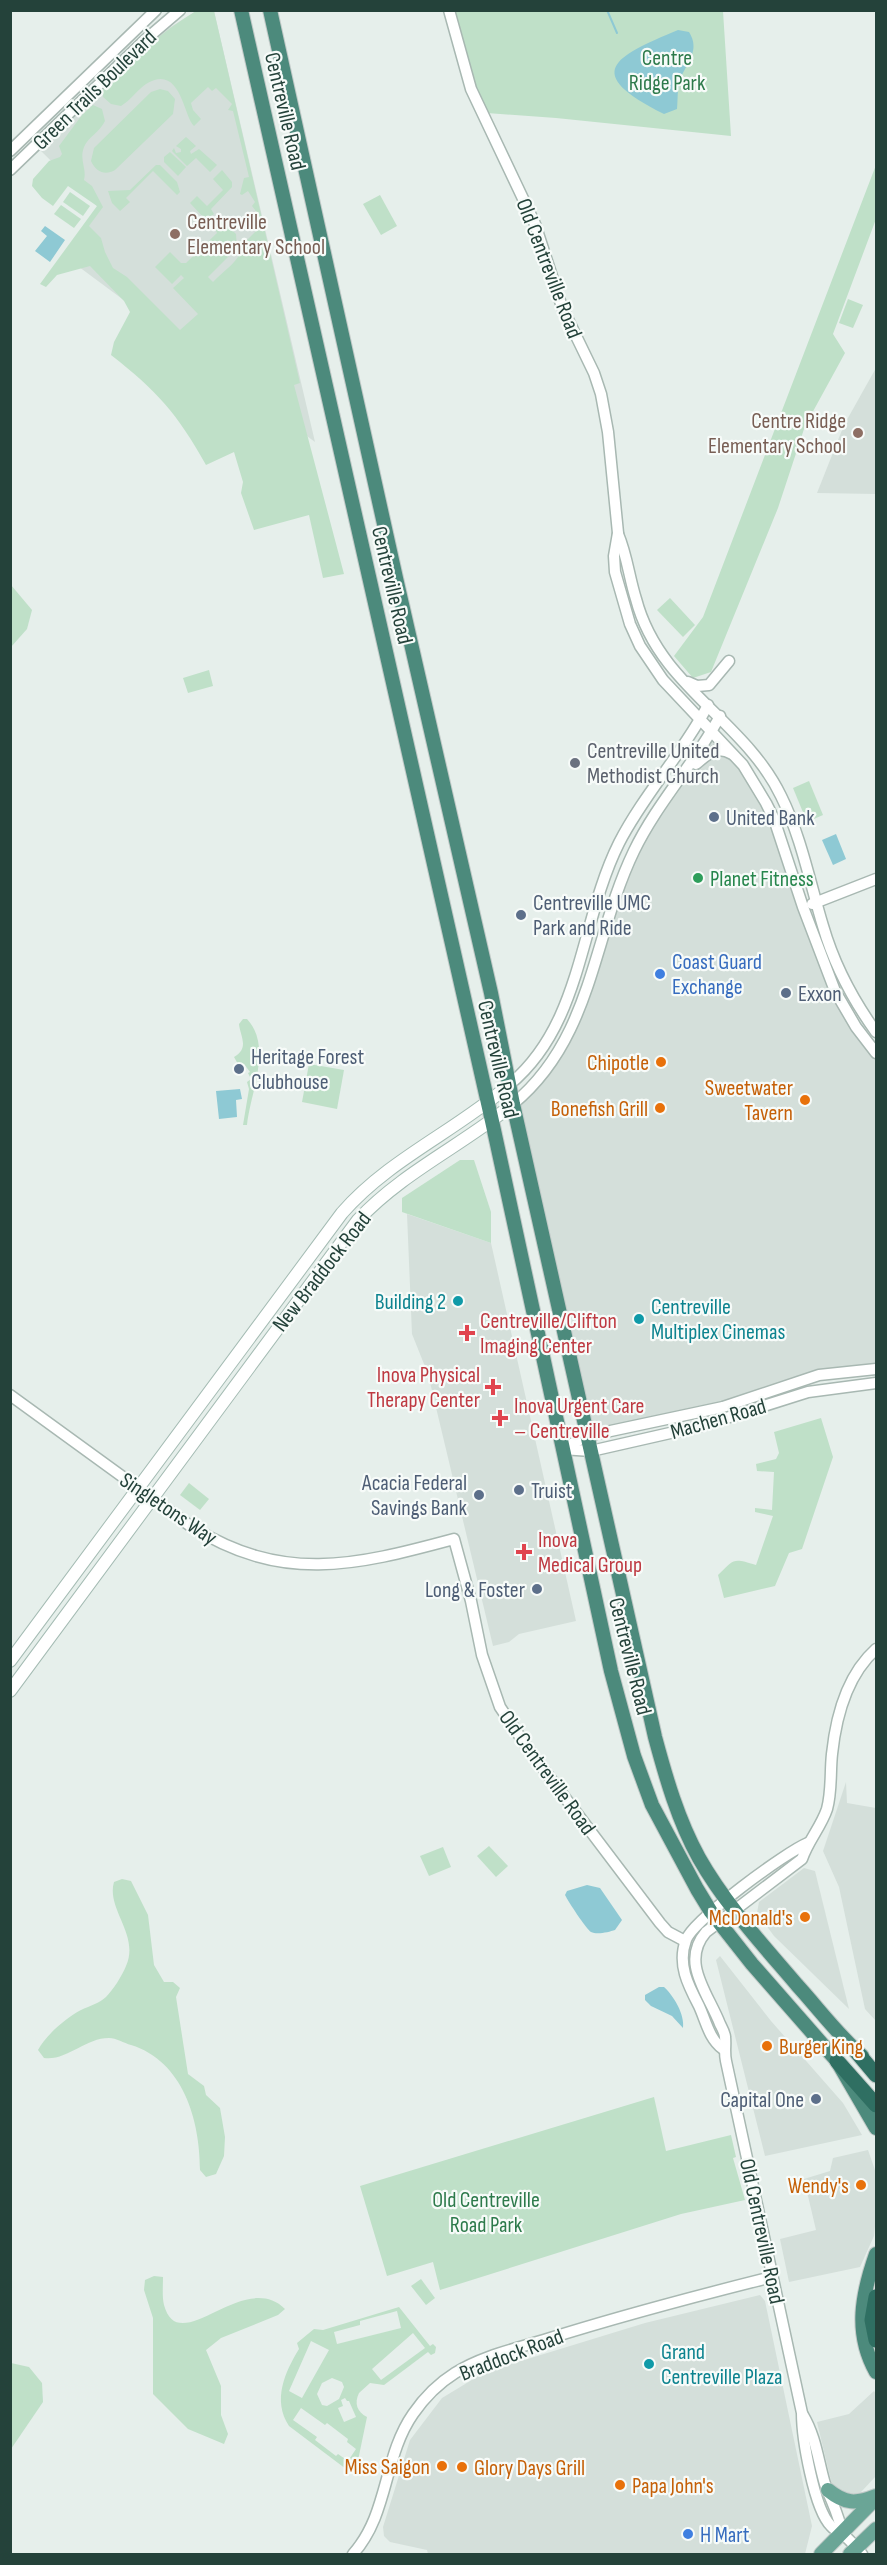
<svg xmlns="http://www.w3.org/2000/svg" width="887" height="2565" font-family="'Sofia Sans Condensed',sans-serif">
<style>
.built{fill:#d4dfda}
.green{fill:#bfe0c8;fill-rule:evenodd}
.water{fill:#8ec9d4}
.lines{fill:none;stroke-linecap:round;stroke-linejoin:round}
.stream{stroke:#8ec9d4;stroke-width:2}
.tertiary-casing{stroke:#a8b8b2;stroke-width:13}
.secondary-casing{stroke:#a4bbb3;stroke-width:14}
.primary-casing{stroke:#c2cac8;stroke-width:16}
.trunk-casing{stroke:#c2cac8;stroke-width:16}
.motorway-casing{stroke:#c2cac8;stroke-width:17}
.tertiary{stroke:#fff;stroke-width:10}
.secondary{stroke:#fff;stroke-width:12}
.primary{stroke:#6aa596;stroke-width:14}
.trunk{stroke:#4c8a7c;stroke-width:14}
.motorway{stroke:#2f6f62;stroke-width:15}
.education-dot{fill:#8d6e63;stroke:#f7fbf9;stroke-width:2}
.worship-dot{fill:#6b7280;stroke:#f7fbf9;stroke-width:2}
.service-dot{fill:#5c6f8a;stroke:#f7fbf9;stroke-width:2}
.leisure-dot{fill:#2e9e5b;stroke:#f7fbf9;stroke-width:2}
.shop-dot{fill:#3f7fe0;stroke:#f7fbf9;stroke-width:2}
.food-dot{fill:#e8710a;stroke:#f7fbf9;stroke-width:2}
.culture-dot{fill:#0f9aa8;stroke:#f7fbf9;stroke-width:2}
.health-dot{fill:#e0444e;stroke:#f7fbf9;stroke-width:2}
.labels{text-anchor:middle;stroke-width:4.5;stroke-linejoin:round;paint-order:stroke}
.park-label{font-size:22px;fill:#2d7a4b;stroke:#f7fbf9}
.street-label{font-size:22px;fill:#24423a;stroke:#f7fbf9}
.education-label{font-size:22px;fill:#785e54;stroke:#f7fbf9;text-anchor:start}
.worship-label{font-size:22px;fill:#5b616d;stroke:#f7fbf9;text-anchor:start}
.service-label{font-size:22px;fill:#4e5e75;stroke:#f7fbf9;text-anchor:start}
.leisure-label{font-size:22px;fill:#27864d;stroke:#f7fbf9;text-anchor:start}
.shop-label{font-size:22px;fill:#366cbe;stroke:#f7fbf9;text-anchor:start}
.food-label{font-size:22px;fill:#c56008;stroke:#f7fbf9;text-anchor:end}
.culture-label{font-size:22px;fill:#0d838f;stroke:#f7fbf9;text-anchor:start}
.health-label{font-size:22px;fill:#be3a42;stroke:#f7fbf9;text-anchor:start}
</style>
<rect width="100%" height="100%" fill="#e6efeb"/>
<g class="built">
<path d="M196,11H214L315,442L67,258L100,209L40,150L131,60L169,28Z"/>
<path d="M876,368V494L817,493L844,425Z"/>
<path d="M711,732L766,803L835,991L876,1053V1372L817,1377L587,1436L513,1104L572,1029L635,849Z"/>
<path d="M407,1214L491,1243L576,1621L519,1634L509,1642L493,1646L428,1374L412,1334Z"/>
<path d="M846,1782L847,1803L876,1808V2021L865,2009L839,1887L823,1851Z"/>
<path d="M804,1868L815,1871L849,2009L774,1936L757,1913L759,1902Z"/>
<path d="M720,1956L771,2021L843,2103L862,2135L765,2156L716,1960Z"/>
<path d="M868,2150L876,2173V2217L874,2236L860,2267L789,2282L780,2239L816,2230L804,2179L830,2171L833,2158Z"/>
<path d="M760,2295L765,2301L812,2526L805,2554H428L427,2550L390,2542L384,2536L383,2527L410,2440L442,2398L485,2372L645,2323Z"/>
<path d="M874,2391L876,2394V2476L861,2492L852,2495L833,2489L817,2422L849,2414Z"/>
</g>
<g class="green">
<path d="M196,11H214L300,383L294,385L344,574L323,578L309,515L254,530L241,493L243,482L234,452L206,465C177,413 157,391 111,355L114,342L130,312L124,301L90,266L57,275L46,287L40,284L97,206L68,186L53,206L42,198L32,186L33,179L49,161L60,157L62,154L59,146L82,115L93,105L102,109L105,121C100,132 88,137 84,147C79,160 87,168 84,180L92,186L103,207L89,226L101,238L105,252L113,268L127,277L180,330L198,314L173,288L184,278L181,275L172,284L155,267L170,252L181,263H186L217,233L214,226L222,220L236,234L237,248L208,277L213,282C227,267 245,259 242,238L247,240L259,228L257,224L258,214L252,206L255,202L248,191L242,195L240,194L244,178L249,177L233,111L228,110L232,104L216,88L212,91L208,87L191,103L193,110L201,119L194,126C183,116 181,63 146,84C137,90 131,100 121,106L111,104L103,97V88C132,59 161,32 196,11Z"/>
<path d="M454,11H723L731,136L556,118L487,113L472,77Z"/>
<path d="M160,89L168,91L175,99L173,114L115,170C105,176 96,172 91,161L94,148L151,92Z"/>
<path d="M186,137L196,146L190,151L191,154L199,149L217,165L210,172L196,158L187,166L172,151L174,148L176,153L181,152V149L176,146Z"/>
<path d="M170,152L186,167L178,176L164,162V157Z"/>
<path d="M156,165H160L177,182L180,192L177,195L153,171L126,198L130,202L120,211L112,203L108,191L130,190Z"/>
<path d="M876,165V219L833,334L845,353L805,426L778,508L711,672L693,678L674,656L703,617Z"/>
<path d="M222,170L232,182V187L211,209L214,214L206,220L190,203L197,196L207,206L223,190L213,179Z"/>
<path d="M70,192L90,206L83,216L63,202Z"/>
<path d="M380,195L397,226L381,235L363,204Z"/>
<path d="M61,205L81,219L74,228L54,214Z"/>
<path d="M848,299L863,305L853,328L839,323Z"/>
<path d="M11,585L32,610L27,629L11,647Z"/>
<path d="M670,598L695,625L683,637L657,610Z"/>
<path d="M209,670L213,686L188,693L183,678Z"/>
<path d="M809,781L823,815L807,822L793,788Z"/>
<path d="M243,1019H247C273,1047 250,1093 247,1125H243L249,1089L247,1082L251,1079L248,1073L250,1072L244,1064L239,1066L234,1057C250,1048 240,1036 239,1024Z"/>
<path d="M309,1064L344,1070L337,1109L302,1102Z"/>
<path d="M460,1160H474L491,1212V1243L402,1212V1198Z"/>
<path d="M821,1418L833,1457L802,1549L789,1553L775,1586L724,1598L718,1575C735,1559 732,1558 756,1565L773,1516L755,1512V1508L772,1510L774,1472L757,1471L756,1464L776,1459L779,1453L774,1432Z"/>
<path d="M189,1483L209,1499L200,1510L180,1495Z"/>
<path d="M489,1846L508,1866L496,1877L477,1856Z"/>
<path d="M443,1847L451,1867L429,1876L420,1856Z"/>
<path d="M122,1879L131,1881L148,1915L154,1965L164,1982H173L180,1988L176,1997L188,2074L204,2086L206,2095L220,2108L225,2137L224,2156L216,2174L206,2177L200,2170C200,2120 183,2061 131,2045C124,2043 116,2038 109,2038C85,2038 67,2061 44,2058L38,2050C46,2035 66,2018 81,2010C89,2006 100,2003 106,1997C113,1990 122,1976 126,1966C140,1935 106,1909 114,1882Z"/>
<path d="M654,2097L666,2151L731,2135L736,2157L733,2158L745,2200L681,2214L440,2290L433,2262L387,2276L360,2186Z"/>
<path d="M154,2276L163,2277C163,2285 162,2297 164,2305C179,2360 243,2268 285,2309L278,2315L221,2338L206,2350L221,2386V2415L228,2434L224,2444L188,2429L153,2394V2318L144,2290L145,2280Z"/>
<path d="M421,2279L435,2298L426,2305L411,2286Z"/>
<path d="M399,2307L430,2346L433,2344L436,2347L435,2353L431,2355L428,2352L384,2385L370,2383L359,2393C354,2403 357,2412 367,2417L356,2470L350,2472L289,2426C272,2400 285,2372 299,2349L297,2343L314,2329L323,2330ZM397,2311L401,2328L337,2344L334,2332L360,2325V2321ZM413,2333L425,2348L381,2380L372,2369ZM311,2341L329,2350L302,2398L289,2391ZM332,2378L342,2382L344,2387L339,2399L327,2406L322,2405L317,2394L322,2383ZM345,2398L347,2401H349L356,2417L344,2422L338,2408L343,2406L341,2400ZM301,2408L325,2425L327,2423L348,2439L347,2442L356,2449L348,2461L338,2454L336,2456L315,2440L317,2437L293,2420Z"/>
<path d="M11,2363L29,2367L42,2383L43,2402L11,2449Z"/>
</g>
<g class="water">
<path d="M678,30L689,32C701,51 686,63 680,80C677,90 678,99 677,109L664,114C582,73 613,57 678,30Z"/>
<path d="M45,226L65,240L50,262L35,251L47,236L41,231Z"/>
<path d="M836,834L846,859L833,865L822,840Z"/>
<path d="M240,1089L242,1099L236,1100L237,1117L219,1119L216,1091Z"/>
<path d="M587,1885L600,1888L622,1920L615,1930C609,1932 597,1935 591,1932C586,1929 568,1901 565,1895L567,1891Z"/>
<path d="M659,1987H664C674,1996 685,2015 683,2028L672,2016L651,2006L645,2000V1995Z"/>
</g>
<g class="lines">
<path class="stream" d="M607,10L617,33"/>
<g class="tertiary-casing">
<g id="tertiary">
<path d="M449,10L471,89L535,224L562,307L594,373L601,394L608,432L618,533L614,556L615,572L630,624L640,646L663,680L743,765L766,803L774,819L803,907L835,991L856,1027L876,1053"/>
<path d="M10,151L156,10"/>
<path d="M10,170L145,40L180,10"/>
<path d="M618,534C627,555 629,577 636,599C642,622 655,646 669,664C705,710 755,742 781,796C801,836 810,883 823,926C834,964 853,1000 876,1032"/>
<path d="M688,682L697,686L709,685L729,661"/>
<path d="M696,764C708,754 716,745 732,754"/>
<path d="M812,904L876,879"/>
<path d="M509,1085C583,1024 579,923 619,843C644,794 683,753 708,705"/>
<path d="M513,1104C593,1038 592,938 634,851C657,803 695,763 720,716"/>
<path d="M10,1395L189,1525C282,1584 354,1566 454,1539L471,1601L482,1655L500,1707L529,1750L660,1923L668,1932L685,1941"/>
<path d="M562,1449L587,1436L723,1407L819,1375L876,1369"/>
<path d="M562,1449L591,1451L701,1426L808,1392L876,1383"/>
<path d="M723,2049C709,2039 706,2021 699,2006C688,1985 677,1964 686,1940C693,1920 786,1852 808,1843"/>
<path d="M803,2415C816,2437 818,2460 825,2484C831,2501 840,2516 842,2534"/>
<path d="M353,2554C389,2514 383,2457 413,2414C424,2398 439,2383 455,2373C482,2356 515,2349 544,2340C620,2316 696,2296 772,2277"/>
<path d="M862,2554C856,2548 850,2539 842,2534C839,2531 834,2530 831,2526C814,2509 802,2438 802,2413L726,2061C724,2052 726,2045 725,2037C725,2033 722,2028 720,2024C708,1993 680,1962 706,1932L802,1859C808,1841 821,1827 827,1809C832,1791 830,1772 832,1754C836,1716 847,1675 876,1649"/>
</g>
</g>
<g class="secondary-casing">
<g id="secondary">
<path d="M10,1661L342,1213C389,1159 456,1131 509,1085"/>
<path d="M10,1691L358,1220C403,1172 463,1145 513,1104"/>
</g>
</g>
<g class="primary-casing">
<g id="primary">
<path d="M828,2490C845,2504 856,2504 876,2496"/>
<path d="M821,2554L876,2498"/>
<path d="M850,2554L876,2529"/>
</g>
</g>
<g class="trunk-casing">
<g id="trunk">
<path d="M241,10L492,1121L611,1671L634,1756L652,1805L697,1889L711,1912L752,1964L837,2061L876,2128"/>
<path d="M270,10L396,578L491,993L513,1104L655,1737C666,1778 678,1820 699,1858C725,1904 763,1945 797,1985C818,2008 838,2035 862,2056"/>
<path d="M876,2254C862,2294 854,2333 876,2372"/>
</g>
</g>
<g class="motorway-casing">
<g id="motorway">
<path d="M855,2050L876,2075"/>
<path d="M837,2061L876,2105"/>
<path d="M876,2297L872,2320L876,2340"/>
</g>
</g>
<use href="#tertiary" class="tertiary"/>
<use href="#secondary" class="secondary"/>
<use href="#primary" class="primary"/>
<use href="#trunk" class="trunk"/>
<use href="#motorway" class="motorway"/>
</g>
<g class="education-dot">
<circle cx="175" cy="234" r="6"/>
<circle cx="858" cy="433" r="6"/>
</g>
<circle class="worship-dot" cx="575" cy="763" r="6"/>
<g class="service-dot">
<circle cx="714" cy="817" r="6"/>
<circle cx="521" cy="915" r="6"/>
<circle cx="786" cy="993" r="6"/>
<circle cx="239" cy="1069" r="6"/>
<circle cx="519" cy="1490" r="6"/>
<circle cx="479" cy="1495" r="6"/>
<circle cx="537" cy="1589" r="6"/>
<circle cx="816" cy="2099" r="6"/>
</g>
<circle class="leisure-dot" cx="698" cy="878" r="6"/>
<g class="shop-dot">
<circle cx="660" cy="974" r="6"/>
<circle cx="688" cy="2534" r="6"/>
</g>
<g class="food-dot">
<circle cx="661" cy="1062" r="6"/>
<circle cx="805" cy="1100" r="6"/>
<circle cx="660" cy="1108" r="6"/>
<circle cx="805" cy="1917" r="6"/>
<circle cx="767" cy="2046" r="6"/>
<circle cx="861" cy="2185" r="6"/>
<circle cx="442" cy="2466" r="6"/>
<circle cx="462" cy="2467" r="6"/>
<circle cx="620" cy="2485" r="6"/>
</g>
<g class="culture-dot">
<circle cx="458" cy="1301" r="6"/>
<circle cx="639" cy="1319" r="6"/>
<circle cx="649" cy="2364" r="6"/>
</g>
<g class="health-dot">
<path d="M464 1324h6v6h6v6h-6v6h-6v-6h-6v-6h6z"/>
<path d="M490 1378h6v6h6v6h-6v6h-6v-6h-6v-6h6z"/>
<path d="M497 1409h6v6h6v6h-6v6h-6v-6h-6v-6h6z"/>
<path d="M521 1543h6v6h6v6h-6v6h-6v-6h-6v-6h6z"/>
</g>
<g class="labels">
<g class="park-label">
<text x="667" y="65">Centre<tspan x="667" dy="25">Ridge Park</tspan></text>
<text x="486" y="2207">Old Centreville<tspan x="486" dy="25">Road Park</tspan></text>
</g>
<g class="street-label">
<text transform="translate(94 89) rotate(-44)" y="8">Green Trails Boulevard</text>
<text transform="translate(286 111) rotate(77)" y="8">Centreville Road</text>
<text transform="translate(550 268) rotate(69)" y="8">Old Centreville Road</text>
<text transform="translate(393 585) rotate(77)" y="8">Centreville Road</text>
<text transform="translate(499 1059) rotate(77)" y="8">Centreville Road</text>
<text transform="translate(321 1271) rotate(-52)" y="8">New Braddock Road</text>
<text transform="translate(718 1418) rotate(-16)" y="8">Machen Road</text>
<text transform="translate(169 1508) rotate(34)" y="8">Singletons Way</text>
<text transform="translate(631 1656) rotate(76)" y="8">Centreville Road</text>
<text transform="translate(548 1772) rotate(54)" y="8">Old Centreville Road</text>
<text transform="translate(763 2231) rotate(78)" y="8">Old Centreville Road</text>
<text transform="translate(511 2354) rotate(-21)" y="8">Braddock Road</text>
</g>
<g class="education-label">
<text x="187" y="229">Centreville<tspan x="187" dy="25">Elementary School</tspan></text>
<text x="846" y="428" text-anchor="end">Centre Ridge<tspan x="846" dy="25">Elementary School</tspan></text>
</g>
<g class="worship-label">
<text x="587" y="758">Centreville United<tspan x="587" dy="25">Methodist Church</tspan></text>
</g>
<g class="service-label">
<text x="726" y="825">United Bank</text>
<text x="533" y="910">Centreville UMC<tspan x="533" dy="25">Park and Ride</tspan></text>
<text x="798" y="1001">Exxon</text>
<text x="251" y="1064">Heritage Forest<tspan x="251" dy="25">Clubhouse</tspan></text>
<text x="467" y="1490" text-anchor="end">Acacia Federal<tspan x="467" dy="25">Savings Bank</tspan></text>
<text x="531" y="1498">Truist</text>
<text x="525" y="1597" text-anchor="end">Long &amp; Foster</text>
<text x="804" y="2107" text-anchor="end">Capital One</text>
</g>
<g class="leisure-label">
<text x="710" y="886">Planet Fitness</text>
</g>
<g class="shop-label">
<text x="672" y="969">Coast Guard<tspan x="672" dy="25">Exchange</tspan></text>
<text x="700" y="2542">H Mart</text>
</g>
<g class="food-label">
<text x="649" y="1070">Chipotle</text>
<text x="793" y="1095">Sweetwater<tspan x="793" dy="25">Tavern</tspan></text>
<text x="648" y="1116">Bonefish Grill</text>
<text x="793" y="1925">McDonald's</text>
<text x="779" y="2054" text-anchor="start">Burger King</text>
<text x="849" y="2193">Wendy's</text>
<text x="430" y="2474">Miss Saigon</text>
<text x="474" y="2475" text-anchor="start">Glory Days Grill</text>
<text x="632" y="2493" text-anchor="start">Papa John's</text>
</g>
<g class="culture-label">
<text x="446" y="1309" text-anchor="end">Building 2</text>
<text x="651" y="1314">Centreville<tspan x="651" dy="25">Multiplex Cinemas</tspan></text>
<text x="661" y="2359">Grand<tspan x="661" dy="25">Centreville Plaza</tspan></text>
</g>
<g class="health-label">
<text x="480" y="1328">Centreville/Clifton<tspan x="480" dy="25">Imaging Center</tspan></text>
<text x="480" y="1382" text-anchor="end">Inova Physical<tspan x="480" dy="25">Therapy Center</tspan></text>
<text x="514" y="1413">Inova Urgent Care<tspan x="514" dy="25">– Centreville</tspan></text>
<text x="538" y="1547">Inova<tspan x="538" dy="25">Medical Group</tspan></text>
</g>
</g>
<rect width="887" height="2565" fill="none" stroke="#24423a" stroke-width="24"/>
</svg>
